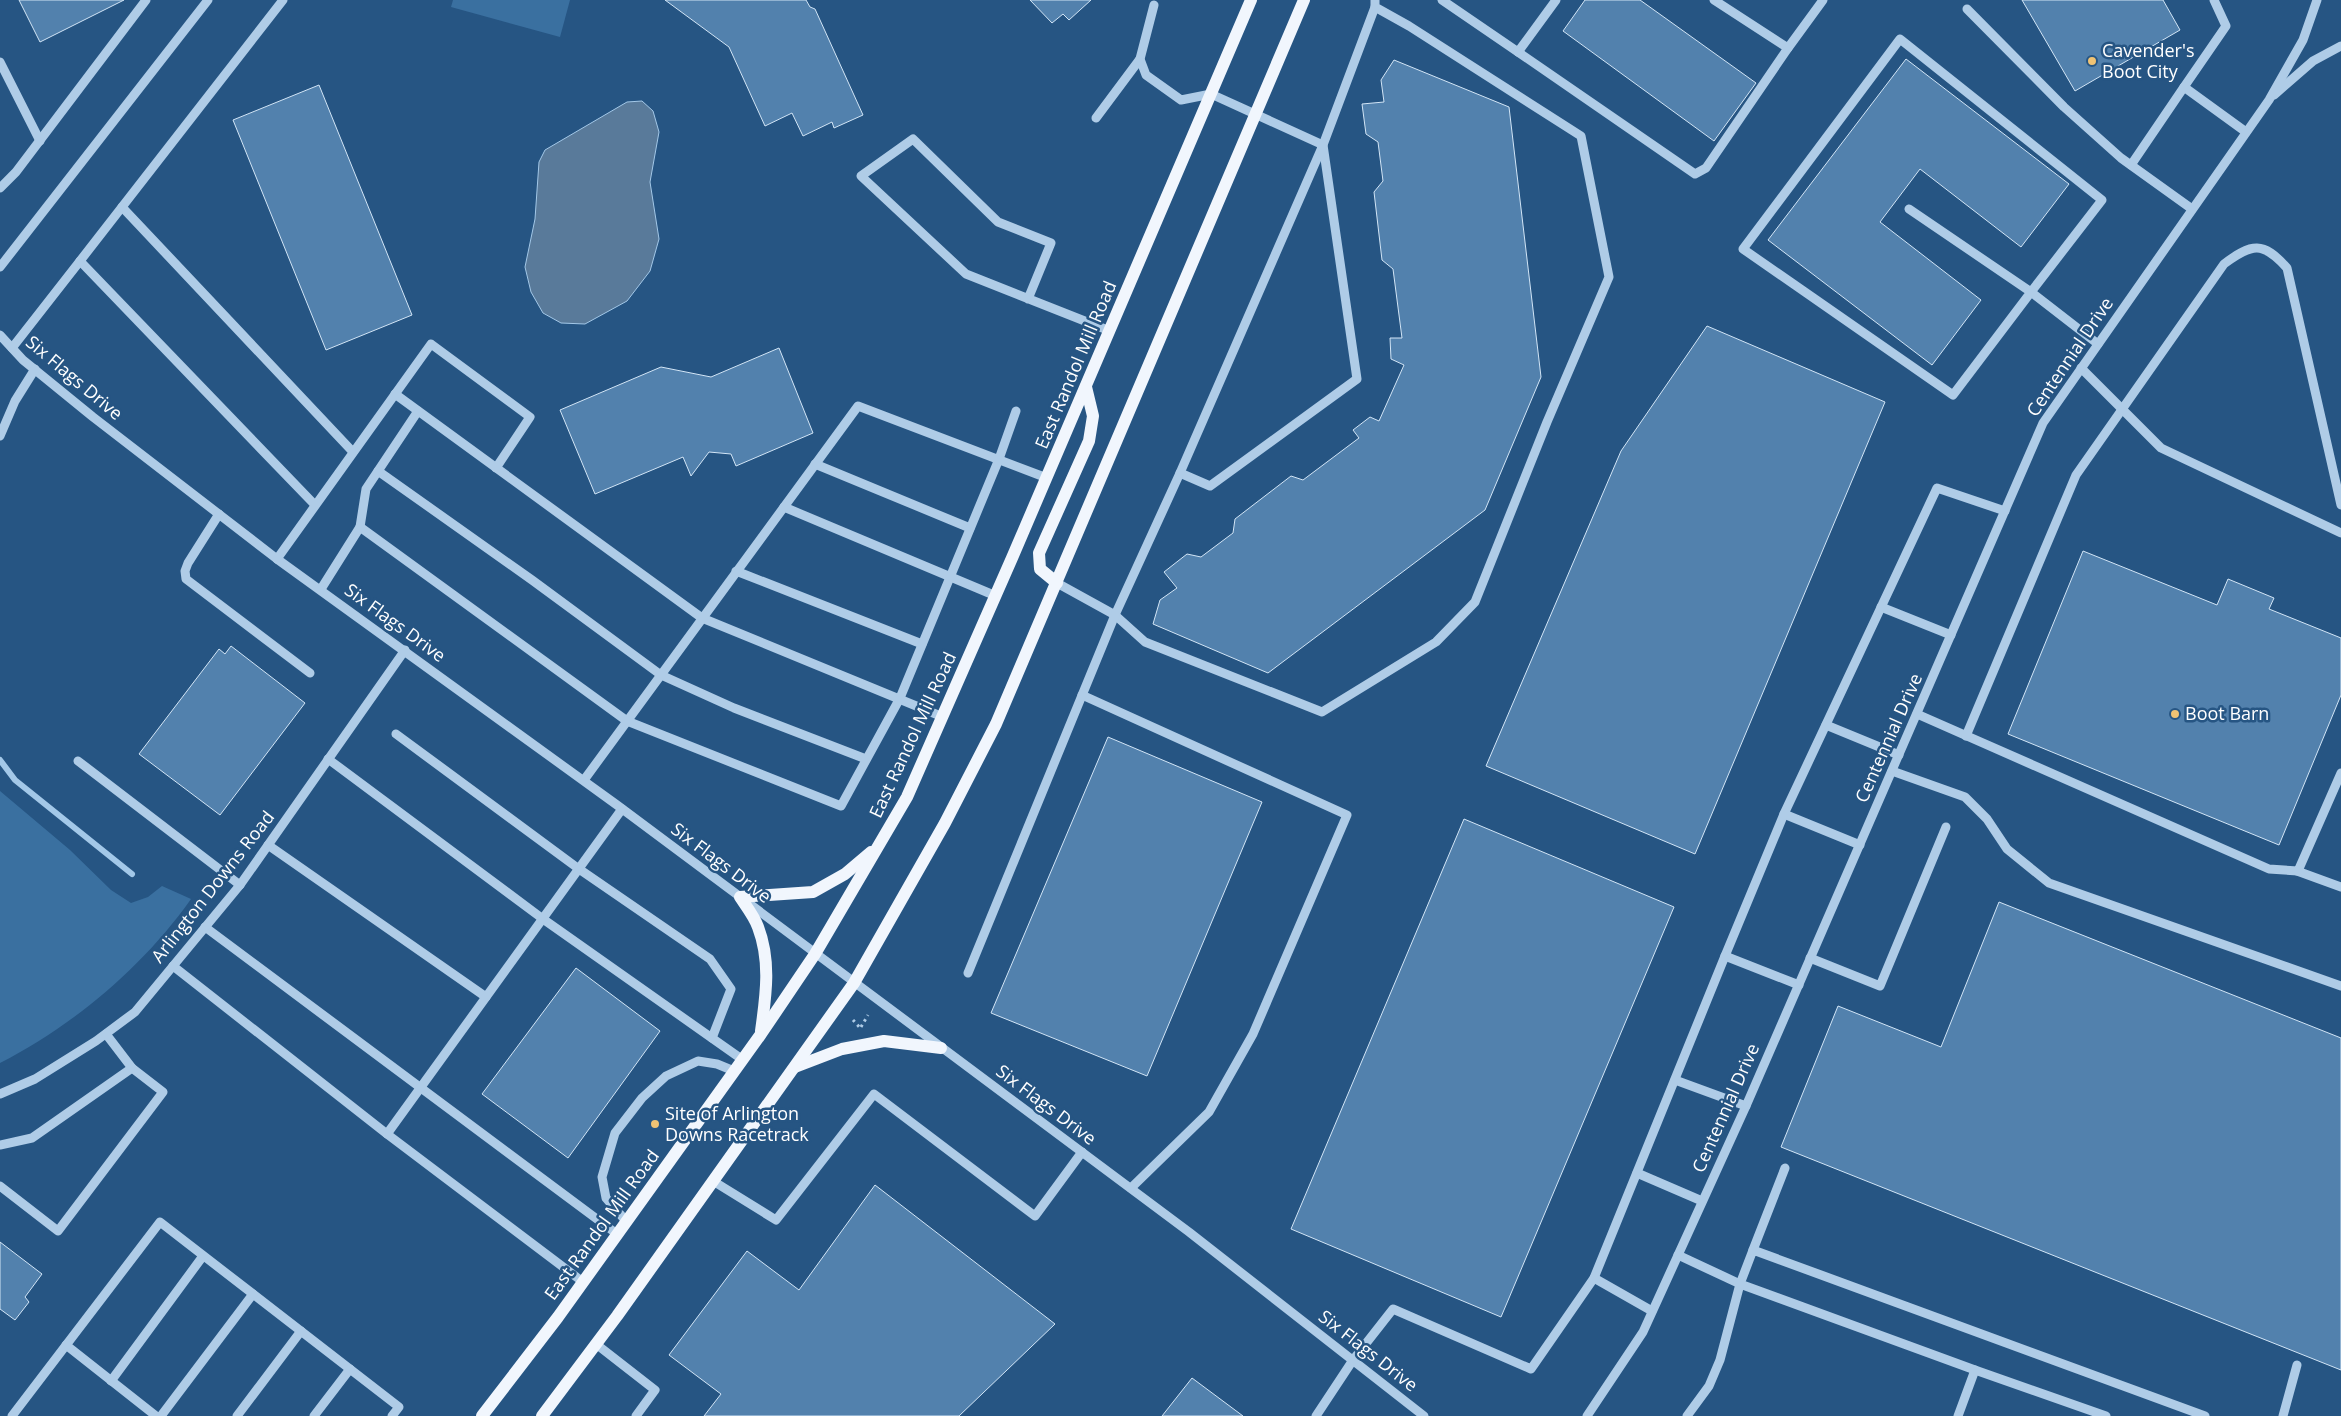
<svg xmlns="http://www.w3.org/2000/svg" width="2341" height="1416" font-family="'Open Sans',sans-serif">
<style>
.green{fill:#3a70a0}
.water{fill:#597a9a;stroke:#a3c8e8}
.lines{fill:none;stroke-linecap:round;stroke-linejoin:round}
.stream{stroke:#a3c8e8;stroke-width:6}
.building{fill:#5281ad;stroke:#d2e5f6}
.path{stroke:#afcce7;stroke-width:3;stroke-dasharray:2.5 4;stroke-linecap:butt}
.minor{stroke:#afcce7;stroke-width:9}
.major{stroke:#f1f6fd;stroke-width:12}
.poi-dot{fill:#f0c374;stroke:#265583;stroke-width:2}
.labels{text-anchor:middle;stroke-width:5;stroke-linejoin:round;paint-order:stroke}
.poi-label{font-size:18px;fill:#fff;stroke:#265583;text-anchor:start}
.street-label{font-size:18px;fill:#fff;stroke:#265583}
</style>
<rect width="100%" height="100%" fill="#265583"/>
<g class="green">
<path d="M453,0H570L560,37L451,7Z"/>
<path d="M0,791L70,850L111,890L131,903L148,897L162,886L191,899C143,967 74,1025 0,1063Z"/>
</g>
<path class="water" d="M642,101L653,111L659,132L650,182L659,239L650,271L627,301L585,324L561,323L543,313L531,292L525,267L535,219L539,162L545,150L627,102Z"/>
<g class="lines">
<path class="stream" d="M0,760L15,780L132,874"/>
</g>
<g class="building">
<path d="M19,0H124L40,42Z"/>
<path d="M665,0H806L810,7L815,9L863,115L834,128L832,122L803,136L792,113L765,126L729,47Z"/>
<path d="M1030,0H1091L1069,20L1063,14L1052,23Z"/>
<path d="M1585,0H1640L1756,83L1714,141L1563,31Z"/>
<path d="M2022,0H2163L2180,30L2075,91Z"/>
<path d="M1906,59L2069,184L2021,247L1920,169L1880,222L1981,300L1932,365L1768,240Z"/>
<path d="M1394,60L1509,107L1541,377L1485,510L1268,673L1153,624L1160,600L1177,588L1164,572L1187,554L1201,557L1233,533L1235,519L1291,476L1303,480L1359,438L1353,430L1370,417L1379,421L1404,365L1391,359L1390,338H1402L1393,269L1382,260L1374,192L1383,181L1378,142L1366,134L1362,104L1384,102L1381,80Z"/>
<path d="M319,85L412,315L326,350L233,120Z"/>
<path d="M1707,326L1885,402L1695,854L1486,766L1621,451Z"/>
<path d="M779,348L813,433L736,466L731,454L709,452L691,476L683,457L595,494L560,410L661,367L711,377Z"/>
<path d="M2083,551L2217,605L2228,579L2274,598L2269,609L2341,638V695L2279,845L2008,734Z"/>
<path d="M231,646L305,703L220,815L139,754L219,649L225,654Z"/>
<path d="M1108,737L1262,802L1147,1076L991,1013Z"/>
<path d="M1464,819L1674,907L1501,1317L1291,1229Z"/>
<path d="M1999,902L2341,1038V1370L1781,1147L1838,1006L1941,1047Z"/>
<path d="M576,968L660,1031L568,1158L482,1094Z"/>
<path d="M875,1185L1055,1324L959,1416H704L721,1394L669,1355L747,1251L799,1290Z"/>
<path d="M0,1242L42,1274L25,1297L29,1302L15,1320L0,1309Z"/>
<path d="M1192,1378L1243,1416H1162Z"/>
</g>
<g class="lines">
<g class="path">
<path d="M853,1020L861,1029"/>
<path d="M861,1027L868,1015"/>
</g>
<g class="minor">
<path d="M283,0L80,261L315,505"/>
<path d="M1442,0L1518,52L1556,0"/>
<path d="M1714,0L1788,48L1823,0"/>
<path d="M1967,9L2064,107L2121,158L2192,209"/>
<path d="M1518,52L1695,174L1706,168L1788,48"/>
<path d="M0,62L40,141"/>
<path d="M2184,87L2226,26L2214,0"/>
<path d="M2274,95L2313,61L2341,46"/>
<path d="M1096,118L1140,59"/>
<path d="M2131,165L2184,87L2246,132"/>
<path d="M0,188L16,172L146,0"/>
<path d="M122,207L353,452"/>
<path d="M1909,209L2031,292L2102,200L1900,39L1743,249L1953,395L2031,292L2098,344"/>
<path d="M0,267L208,0"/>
<path d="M1028,299L1051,243L998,222L913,139L861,176L966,274L1110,331"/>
<path d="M0,335L23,360L93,417L277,559L617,805L1189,1232L1424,1416"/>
<path d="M12,348L80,261"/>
<path d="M2081,368L2161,448L2341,533"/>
<path d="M395,394L702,618L943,717"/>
<path d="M0,436L15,401L35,369"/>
<path d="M815,464L970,528"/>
<path d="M378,471L532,580L661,675L734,708L866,759"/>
<path d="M1180,473L1210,486L1357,379L1323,145L1375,7"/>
<path d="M784,507L996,596"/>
<path d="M219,514L188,563L185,571L186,579L310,673"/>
<path d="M360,527L366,489L418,411"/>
<path d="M277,559L431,344L530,417L496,468"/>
<path d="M736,571L922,644"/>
<path d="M1057,583L1115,615L1145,642L1322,712L1436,642L1475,602L1547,422L1609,277L1581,136L1409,26L1375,7V0"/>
<path d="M321,589L360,527L627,721L841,806L900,698L999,459L1016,411"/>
<path d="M1881,607L1951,635"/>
<path d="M1082,695L1347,815L1253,1034L1209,1112L1131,1188"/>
<path d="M1917,714L2269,869L2298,871L2341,773"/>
<path d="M1826,725L1899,755"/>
<path d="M396,734L579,869L710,959L731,989L712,1038"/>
<path d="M1966,736L2076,475L2224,264C2252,243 2263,241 2287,268L2341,505"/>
<path d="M328,759L543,919L743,1060"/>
<path d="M78,761L240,885"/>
<path d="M1892,771L1965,797L1987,819L2007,849L2049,883L2341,986"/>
<path d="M584,780L858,406L1047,478"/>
<path d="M1784,814L1725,956L1799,985"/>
<path d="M268,845L486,997"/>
<path d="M1860,845L1784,814L1937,488L2005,511"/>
<path d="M2297,871L2341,887"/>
<path d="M205,927L617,1234"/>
<path d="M1810,958L1880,986L1946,827"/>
<path d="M173,966L387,1134L622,809"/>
<path d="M968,973L1115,615L1180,473L1323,145L1211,94L1181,100L1146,75L1140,59L1154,5"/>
<path d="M1675,1080L1746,1106"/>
<path d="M0,1094L35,1079L96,1041L135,1012L240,885L405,650"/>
<path d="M387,1134L583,1282"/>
<path d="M0,1145L32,1138L132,1068L106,1034"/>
<path d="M1637,1173L1702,1201"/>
<path d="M713,1181L776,1220L874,1094L1035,1216L1082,1152"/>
<path d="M0,1186L58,1231L163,1092L132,1068"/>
<path d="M626,1221L606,1198L602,1177L615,1133L642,1098L666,1076L698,1061L717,1064L734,1071"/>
<path d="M1753,1250L1785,1168"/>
<path d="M1678,1255L1740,1284L1720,1360L1709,1386L1687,1416"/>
<path d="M1594,1278L1652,1311"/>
<path d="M596,1344L655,1390L636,1416"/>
<path d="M66,1345L156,1416"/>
<path d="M1975,1370L1740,1284L1753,1250L2205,1416"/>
<path d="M111,1381L203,1256"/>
<path d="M12,1416L160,1222L399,1407L392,1416"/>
<path d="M161,1416L253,1294"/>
<path d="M237,1416L301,1331"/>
<path d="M314,1416L350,1369"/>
<path d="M1316,1416L1353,1360L1393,1309L1531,1369L1594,1278L1725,956"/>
<path d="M1587,1416L1643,1332L1746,1106L2043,423L2269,100L2303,40L2317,0"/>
<path d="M1958,1416L1975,1370L2106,1416"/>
<path d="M2283,1416L2297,1365"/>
</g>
<g class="major">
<path d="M1057,583L1040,569L1039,553L1089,441L1093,416L1086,387"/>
<path d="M761,1031C766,995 771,961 758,927C754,916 746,906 740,897L813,892L845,874L871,852"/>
<path d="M795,1067L842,1049L884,1041L941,1048"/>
<path d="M482,1416L558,1317L761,1034L815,954L907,797L1012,558L1251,0"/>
<path d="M542,1416L617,1316L854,983L945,823L996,724L1304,0"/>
</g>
</g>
<g class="poi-dot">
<circle cx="2092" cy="61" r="5"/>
<circle cx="2175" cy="714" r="5"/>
<circle cx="655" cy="1124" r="5"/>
</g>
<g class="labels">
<g class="poi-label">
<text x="2102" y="57">Cavender's<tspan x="2102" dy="21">Boot City</tspan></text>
<text x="2185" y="720">Boot Barn</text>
<text x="665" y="1120">Site of Arlington<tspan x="665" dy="21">Downs Racetrack</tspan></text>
</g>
<g class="street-label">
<text transform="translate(2070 357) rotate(-56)" y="6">Centennial Drive</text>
<text transform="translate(1076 365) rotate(-67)" y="6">East Randol Mill Road</text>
<text transform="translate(74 378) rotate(40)" y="6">Six Flags Drive</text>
<text transform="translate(395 623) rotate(36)" y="6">Six Flags Drive</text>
<text transform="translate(913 735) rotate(-65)" y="6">East Randol Mill Road</text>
<text transform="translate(1889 738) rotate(-66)" y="6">Centennial Drive</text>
<text transform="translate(721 863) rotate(37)" y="6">Six Flags Drive</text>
<text transform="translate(213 887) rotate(-52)" y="6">Arlington Downs Road</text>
<text transform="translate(1046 1105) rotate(37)" y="6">Six Flags Drive</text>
<text transform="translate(1726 1108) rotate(-66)" y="6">Centennial Drive</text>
<text transform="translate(602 1225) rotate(-54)" y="6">East Randol Mill Road</text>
<text transform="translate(1368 1351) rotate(38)" y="6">Six Flags Drive</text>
</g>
</g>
</svg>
